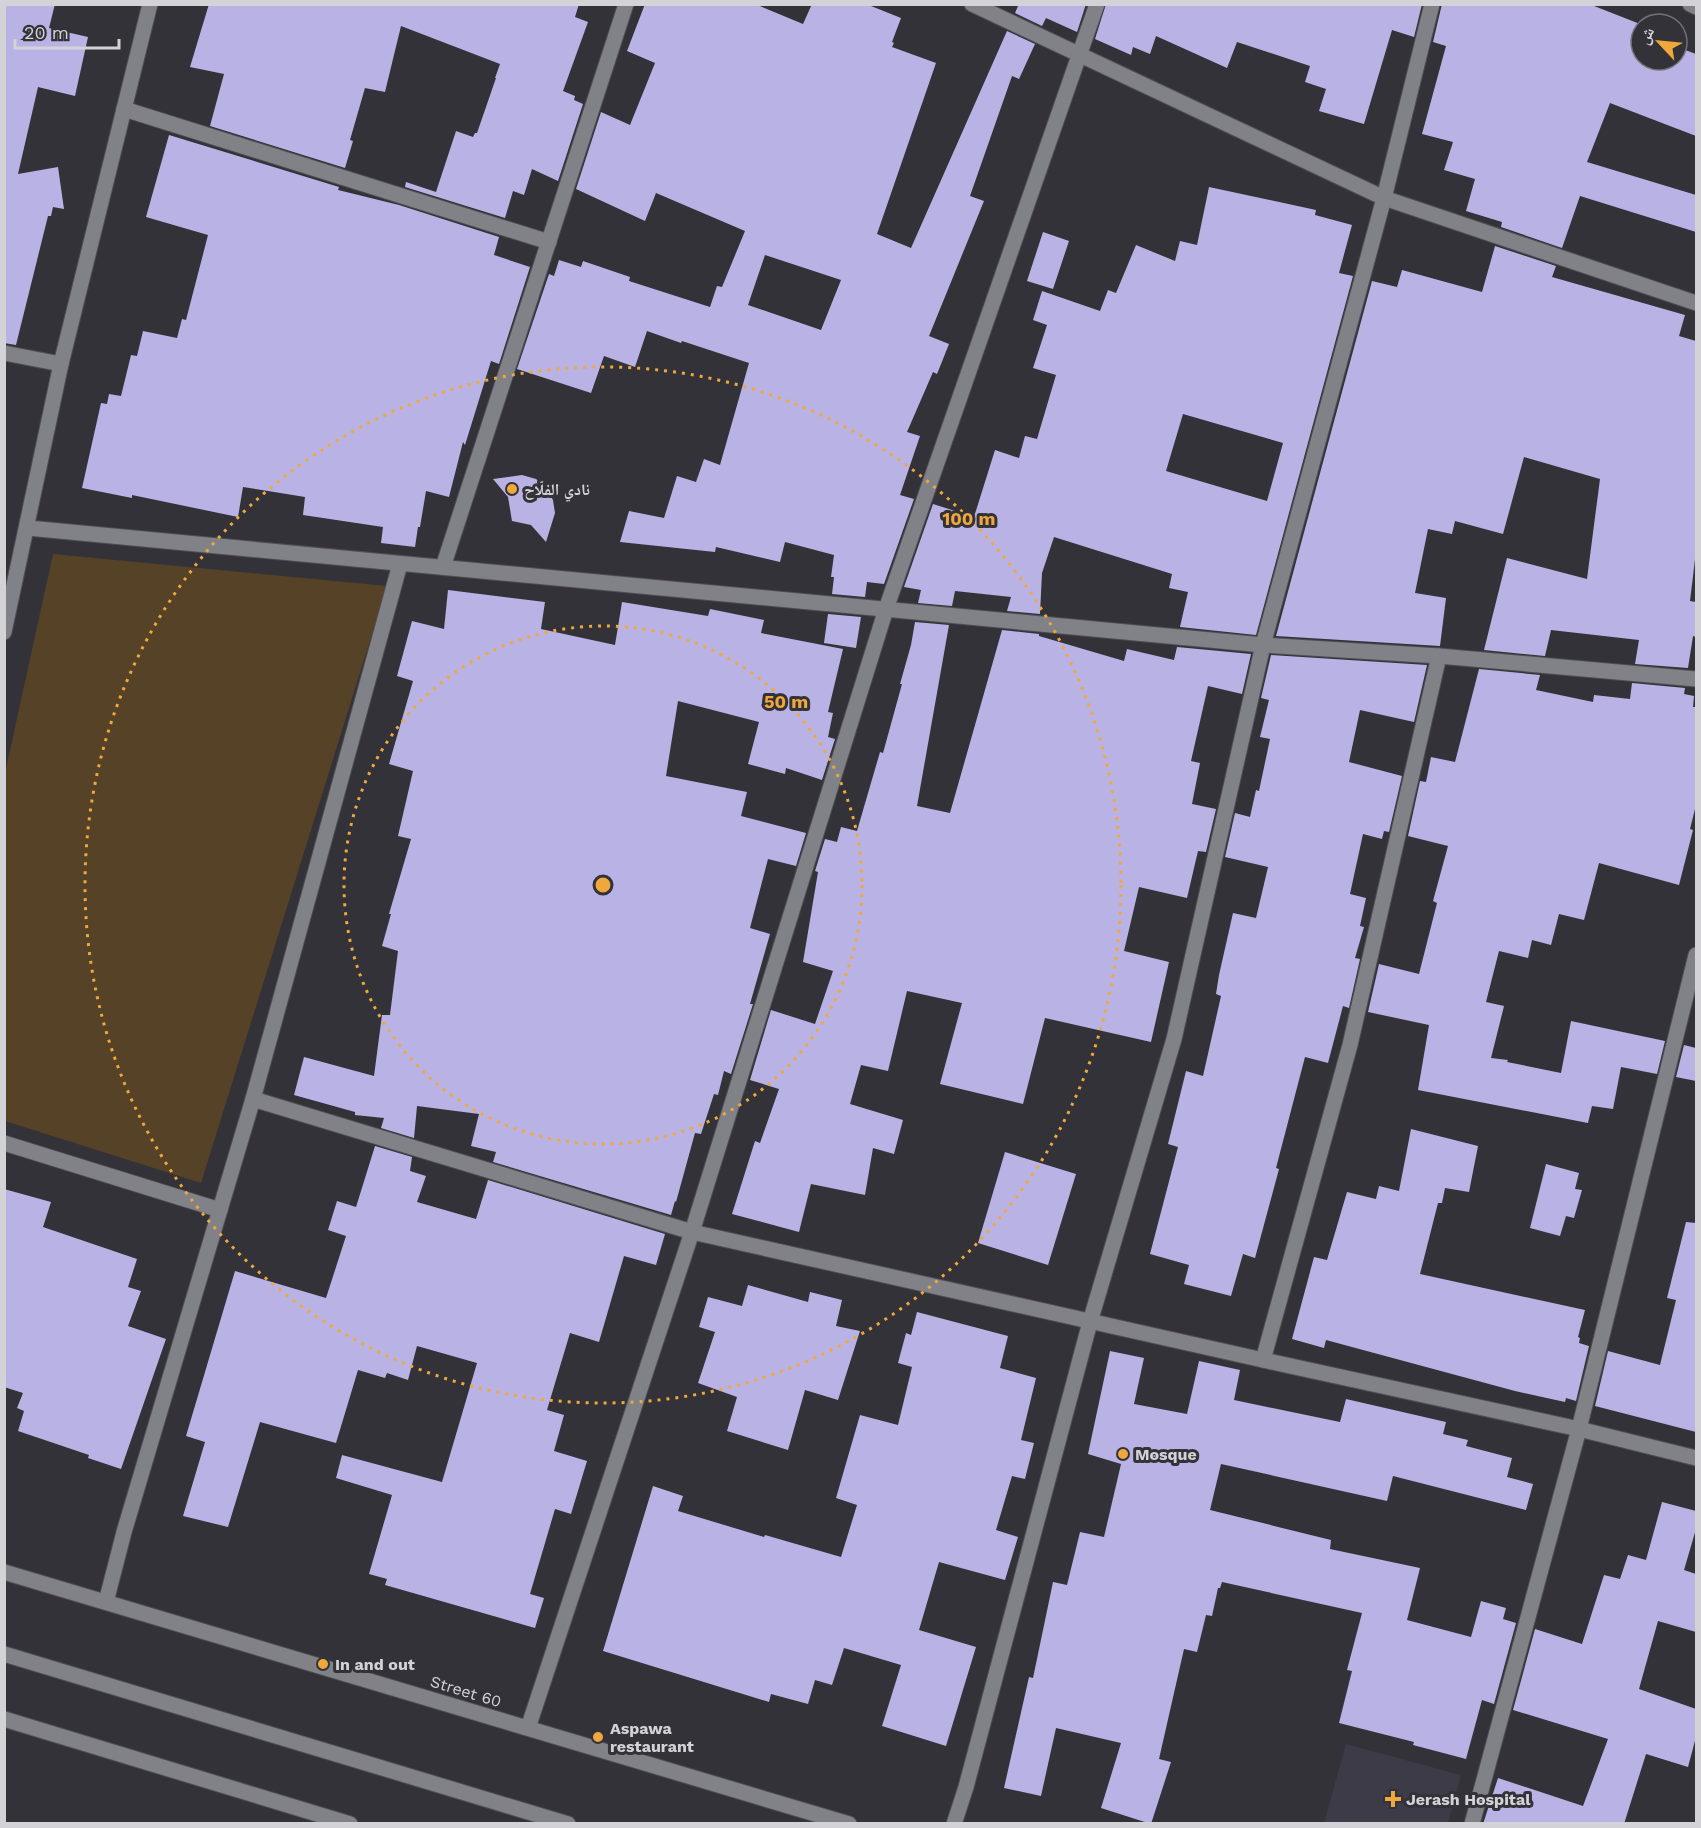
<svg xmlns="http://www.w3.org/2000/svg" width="1701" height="1828" font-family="'Work Sans','Noto Naskh Arabic',sans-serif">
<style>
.built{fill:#3c3b47}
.green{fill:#554227}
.building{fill:#b9b3e5;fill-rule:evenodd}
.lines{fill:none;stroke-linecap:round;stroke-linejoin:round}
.street-casing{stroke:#4f4e53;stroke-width:17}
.secondary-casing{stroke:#4f4e53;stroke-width:17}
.street{stroke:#818188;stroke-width:15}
.secondary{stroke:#818188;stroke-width:15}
.ring{fill:none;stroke:#eea83c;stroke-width:3;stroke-dasharray:3 6}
.poi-dot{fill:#eea83c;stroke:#333239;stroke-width:2}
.labels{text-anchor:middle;stroke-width:6;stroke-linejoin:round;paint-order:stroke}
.poi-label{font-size:16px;font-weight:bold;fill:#d3d3d7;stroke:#333239;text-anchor:start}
.street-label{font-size:16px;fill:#d3d3d7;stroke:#333239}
.centre{fill:#eea83c;stroke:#333239;stroke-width:3}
.ring-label{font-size:18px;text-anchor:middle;font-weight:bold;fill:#eea83c;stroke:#333239;stroke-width:6;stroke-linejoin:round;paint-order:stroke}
</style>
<rect width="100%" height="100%" fill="#333239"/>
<path class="built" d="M1346,1744L1461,1775L1448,1823H1324Z"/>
<path class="green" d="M53,554L387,586L201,1183L5,1121V773Z"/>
<g class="building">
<path d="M4,4H55L49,28L88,37L75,96L38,87L18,174L58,167L64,209L53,207L51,216H48L16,345L4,343Z"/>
<path d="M209,4H579L575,17L588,22L563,91L575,96L574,100L583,104L558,181L532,169L524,195L513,191L505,218L405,187L406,182L436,192L456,131L473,137L475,133H477L496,78H495L500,64L401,26L385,92L365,88L350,140L353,141L345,168L210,126L224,74L190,67Z"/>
<path d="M645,4H755L803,24L812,4H866L901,18L892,42L894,43L892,47L936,63L877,234L911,248L1007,31L1035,44L1019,79L1012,76L970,196L984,201L929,336L949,344L937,374L933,372L907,432L920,436L900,495L914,499L884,584L867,582L865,597L832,594L834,577H831L834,555L785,542L780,562L716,547L715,552L620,542L629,511L664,518L677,476L696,482L704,459L720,465L749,363L682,341L681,343L647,331L635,367L604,356L591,393L517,369L549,274L554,276L559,260L581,267L583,261L630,277L629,281L710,307L717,286L722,287L745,231L656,193L645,221L576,189L601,112L630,125L655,63L627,51ZM765,255L841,280L821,330L748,305Z"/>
<path d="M1014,4H1086L1077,32L1046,18L1042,26L1015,13L1018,6Z"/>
<path d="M1106,4H1422L1414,37L1392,30L1364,124L1319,111L1326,89L1305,82L1310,66L1237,42L1227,68L1156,36L1150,54L1133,47L1131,55L1095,39Z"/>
<path d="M1442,4H1589L1640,24L1637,31L1641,33V60H1677V47L1696,54V136L1610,103L1587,162L1696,195V232L1580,196L1562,248L1501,227L1502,222L1466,211L1475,179L1444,170L1453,142L1422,134L1446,46L1433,42Z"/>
<path d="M169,135L339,187L338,190L399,205L499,237L494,255L530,267L499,364L491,361L465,445L463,442L449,497L426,491L420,527H418L415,547L381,543L383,527L303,515L305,497L243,487L238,517L132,495V498L82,488L101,403L107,404L109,394L121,396L131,355L137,356L143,331L177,338L182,319L186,320L208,235L146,217Z"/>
<path d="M1209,187L1316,210L1315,215L1352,225L1339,273L1353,276L1256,635L1180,627L1188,592L1169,588L1172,574L1054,537L1042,573L1040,614L1007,611L1011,597L955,591L952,606L918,603L921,590L904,587L933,504L974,517L995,450L1019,458L1025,436L1037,439L1056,375L1033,368L1047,325L1033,320L1042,291L1100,311L1108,290L1116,293L1136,245L1175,261L1180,241L1197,245ZM1183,414L1283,443L1267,501L1166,471Z"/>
<path d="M1043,232L1069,241L1053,289L1027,281Z"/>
<path d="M1495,246L1556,266L1552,277L1685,315L1679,336L1696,341V551L1690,601L1696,602V637L1693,636L1688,668L1635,664L1639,640L1551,630L1545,656L1484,650L1507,558L1587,579L1600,479L1524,457L1503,534L1455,521L1452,534L1428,529L1415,593L1446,598L1440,646L1276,636L1372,281L1397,287L1402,270L1482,292Z"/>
<path d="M522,475L536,479L546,487L553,500L555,513L546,542L531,525L512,521L508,497L493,479Z"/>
<path d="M448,590L545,602L541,629L615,645L622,602L708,616L710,609L764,620L761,633L843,649L828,712L833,713L828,737L835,739L822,780L786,768L785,774L748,764L759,722L678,701L666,776L747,792L741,816L806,833L796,866L768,859L750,928L770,934L750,1004H753L731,1074L724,1071L718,1095L714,1094L701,1134L695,1133L676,1202L675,1201L671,1215L493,1162L496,1152L471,1146L479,1114L417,1106L414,1138L381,1128L384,1118L355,1115V1112L294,1095L304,1057L374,1076L382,1015H390L398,951L382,946L391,914H389L411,839L398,836L413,771L389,764L413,681L397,676L412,621L444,629Z"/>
<path d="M828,614L861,617L856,648L824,643Z"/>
<path d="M915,622L949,625L917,806L950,813L1002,630L1039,634V636L1124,661L1127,649L1174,660L1177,647L1251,654L1242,694L1208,686L1191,761L1200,763L1192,804L1216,809L1206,852L1198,851L1187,898L1139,887L1124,951L1169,962L1151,1042L1045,1018L1023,1104L940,1084L962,1003L907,991L888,1071L861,1065L850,1104L903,1120L894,1154L873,1148L865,1195L811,1184L799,1232L732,1214L755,1141L760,1143L779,1089L750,1080L771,1010L815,1024L833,971L803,962L818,872L815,871L825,839L837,842L841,827L857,831L880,752L883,753L902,684H900L911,645Z"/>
<path d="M1271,655L1427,665L1414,722L1360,710L1349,762L1402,776L1389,832L1384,831L1382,839L1363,834L1350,894L1366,898L1360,926L1364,927L1355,958L1360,959L1349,1008L1343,1006L1328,1063L1305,1057L1276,1168L1279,1169L1255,1258L1243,1254L1231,1296L1184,1284L1189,1265L1150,1254L1178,1147L1168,1144L1186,1071L1203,1076L1221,996L1216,994L1219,975L1233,913L1256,918L1268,867L1225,857L1235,813L1250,817L1256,790L1259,791L1270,739L1260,737L1269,700L1261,698Z"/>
<path d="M1479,669L1540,675L1536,690L1593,702L1594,695L1630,699L1632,683L1685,688L1684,694L1694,696L1693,707H1696V805L1690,829L1693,830L1679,885L1599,863L1584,920L1559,914L1551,945L1532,940L1528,958L1499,951L1486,1002L1504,1006L1491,1058L1508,1060L1507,1062L1561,1073L1571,1021L1665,1041L1657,1074L1621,1067L1613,1109L1592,1106L1588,1123L1418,1090L1429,1025L1368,1012L1379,964L1419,974L1437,903L1433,901L1448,846L1408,836L1420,781L1426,782L1431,757L1455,762Z"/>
<path d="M1684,1045L1696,1048V1081L1676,1077Z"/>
<path d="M1411,1129L1478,1146L1469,1192L1445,1188L1442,1203H1438L1420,1274L1585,1310L1578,1337L1580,1338L1579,1343L1589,1346L1576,1401L1566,1398L1565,1402L1515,1391L1326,1340L1324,1348L1292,1339L1314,1257L1327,1260L1347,1192L1376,1199L1379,1186L1399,1191Z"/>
<path d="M375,1146L412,1157L410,1171L426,1176L417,1202L476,1219L488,1180L665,1234L656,1265L624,1256L599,1342L570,1333L547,1410L564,1415L554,1451L587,1461L571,1514L555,1509L530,1594L544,1598L535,1628L385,1585L387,1579L369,1574L392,1495L336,1478L342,1455L442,1482L477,1363L417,1346L408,1380L387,1373L385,1378L358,1370L336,1443L260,1422L228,1527L183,1516L205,1442L186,1436L235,1271L326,1298L346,1236L328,1230L337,1201L356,1207Z"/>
<path d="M1005,1152L1076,1174L1048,1265L978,1243Z"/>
<path d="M1546,1164L1579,1173L1575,1189L1582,1190L1574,1218L1566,1216L1560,1236L1530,1228Z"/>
<path d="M4,1189L51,1202L43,1227L137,1259L128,1287L141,1291L128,1326L166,1339L121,1469L88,1458L89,1455L18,1431L24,1411L17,1408L23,1393L4,1387Z"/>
<path d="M1686,1222L1696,1223V1432L1595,1406L1608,1351L1660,1365L1676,1300L1667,1298Z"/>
<path d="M748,1285L808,1302L810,1292L842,1300L836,1326L860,1331L838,1400L805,1390L788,1450L727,1431L737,1397L698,1383L715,1332L699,1327L708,1297L742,1306Z"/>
<path d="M917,1312L1008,1336L1000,1368L1036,1378L1021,1440L1034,1443L1025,1479L1012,1476L996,1530L1018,1537L1005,1580L939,1562L919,1630L976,1647L946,1746L882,1726L901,1665L844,1648L832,1685L815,1680L808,1704L771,1694L769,1702L603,1651L653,1486L683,1496L678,1511L764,1537L765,1535L841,1557L857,1505L836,1498L860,1415L898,1425L912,1367L898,1363L906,1333L911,1335Z"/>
<path d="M1110,1351L1144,1358L1134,1404L1187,1414L1199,1361L1240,1370L1234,1400L1340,1422L1346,1399L1446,1422L1443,1434L1468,1440L1466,1446L1512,1458L1507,1477L1533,1484L1526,1510L1393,1476L1387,1501L1221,1464L1210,1510L1331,1540L1330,1549L1420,1568L1407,1620L1471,1637L1481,1601L1506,1608L1503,1619L1516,1623L1494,1704L1482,1700L1466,1759L1413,1745L1414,1742L1339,1723L1352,1671L1347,1670L1362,1613L1222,1582L1220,1588H1218L1212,1616L1206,1615L1197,1652L1184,1649L1159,1759L1171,1762L1151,1824L1101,1808L1121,1743L1056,1728L1041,1796L1004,1788L1029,1677L1033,1678L1053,1582L1067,1585L1080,1532L1104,1537L1121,1464L1088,1454Z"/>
<path d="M1662,1502L1696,1511V1529L1684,1570L1696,1574V1632L1658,1621L1639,1689L1696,1709V1737L1688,1767L1646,1754L1624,1824H1483L1498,1778L1583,1806L1608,1739L1513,1710L1535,1629L1582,1644L1604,1575L1620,1579L1628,1555L1646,1560Z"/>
</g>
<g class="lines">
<g class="street-casing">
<g id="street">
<path d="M972,4L1384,198L1696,303"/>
<path d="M1690,4L1696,7"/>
<path d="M124,109L549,242"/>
<path d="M4,353L61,364"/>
<path d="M28,528L1263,645L1439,656L1696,679"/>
<path d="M443,567L626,4"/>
<path d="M4,632L61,364L150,4"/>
<path d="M253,1099L692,1232L1263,1360L1579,1429L1696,1458"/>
<path d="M4,1143L220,1210"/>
<path d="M1263,1360L1350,1045L1439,656"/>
<path d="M106,1602L124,1532L253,1099L400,564"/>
<path d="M528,1728L692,1232L886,609L1097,4"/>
<path d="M954,1824L966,1787L1090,1322L1174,1039L1263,645L1384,198L1432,4"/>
<path d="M1472,1824L1579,1429L1696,955"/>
</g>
</g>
<g class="secondary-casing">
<g id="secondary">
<path d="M4,1572L849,1824"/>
<path d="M4,1654L568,1824"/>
<path d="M4,1719L350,1824"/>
</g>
</g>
<use href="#street" class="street"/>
<use href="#secondary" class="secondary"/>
</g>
<g class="ring">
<circle cx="603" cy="885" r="259"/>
<circle cx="603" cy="885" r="518"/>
</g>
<g class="poi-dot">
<circle cx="512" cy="489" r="6"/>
<circle cx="1123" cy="1454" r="6"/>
<circle cx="323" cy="1664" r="6"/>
<circle cx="598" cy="1737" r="6"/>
<path d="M1390 1790h6v6h6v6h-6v6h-6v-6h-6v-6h6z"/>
</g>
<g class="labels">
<g class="poi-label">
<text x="524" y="495">نادي الفلّاح</text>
<text x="1135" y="1460">Mosque</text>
<text x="335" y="1670">In and out</text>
<text x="610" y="1734">Aspawa<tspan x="610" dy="18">restaurant</tspan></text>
<text x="1406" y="1805">Jerash Hospital</text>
</g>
<g class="street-label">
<text transform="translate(466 1691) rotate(17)" y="6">Street 60</text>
</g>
</g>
<circle cx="603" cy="885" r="9" class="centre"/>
<g class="ring-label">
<text x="969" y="525">100 m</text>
<text x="786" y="708">50 m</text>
</g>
<rect width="1701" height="1828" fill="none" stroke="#d3d3d7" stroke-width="12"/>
<g transform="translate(1659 42) rotate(296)"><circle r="28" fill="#333239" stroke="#737278" stroke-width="1.5"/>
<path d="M0-4.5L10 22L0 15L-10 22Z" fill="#eea83c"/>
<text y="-9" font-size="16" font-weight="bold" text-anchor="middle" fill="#d3d3d7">ش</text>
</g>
<path d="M15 39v9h104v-9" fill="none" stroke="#d3d3d7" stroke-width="3"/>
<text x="24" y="39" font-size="18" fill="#d3d3d7" stroke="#333239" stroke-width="4.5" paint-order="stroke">20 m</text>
</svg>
